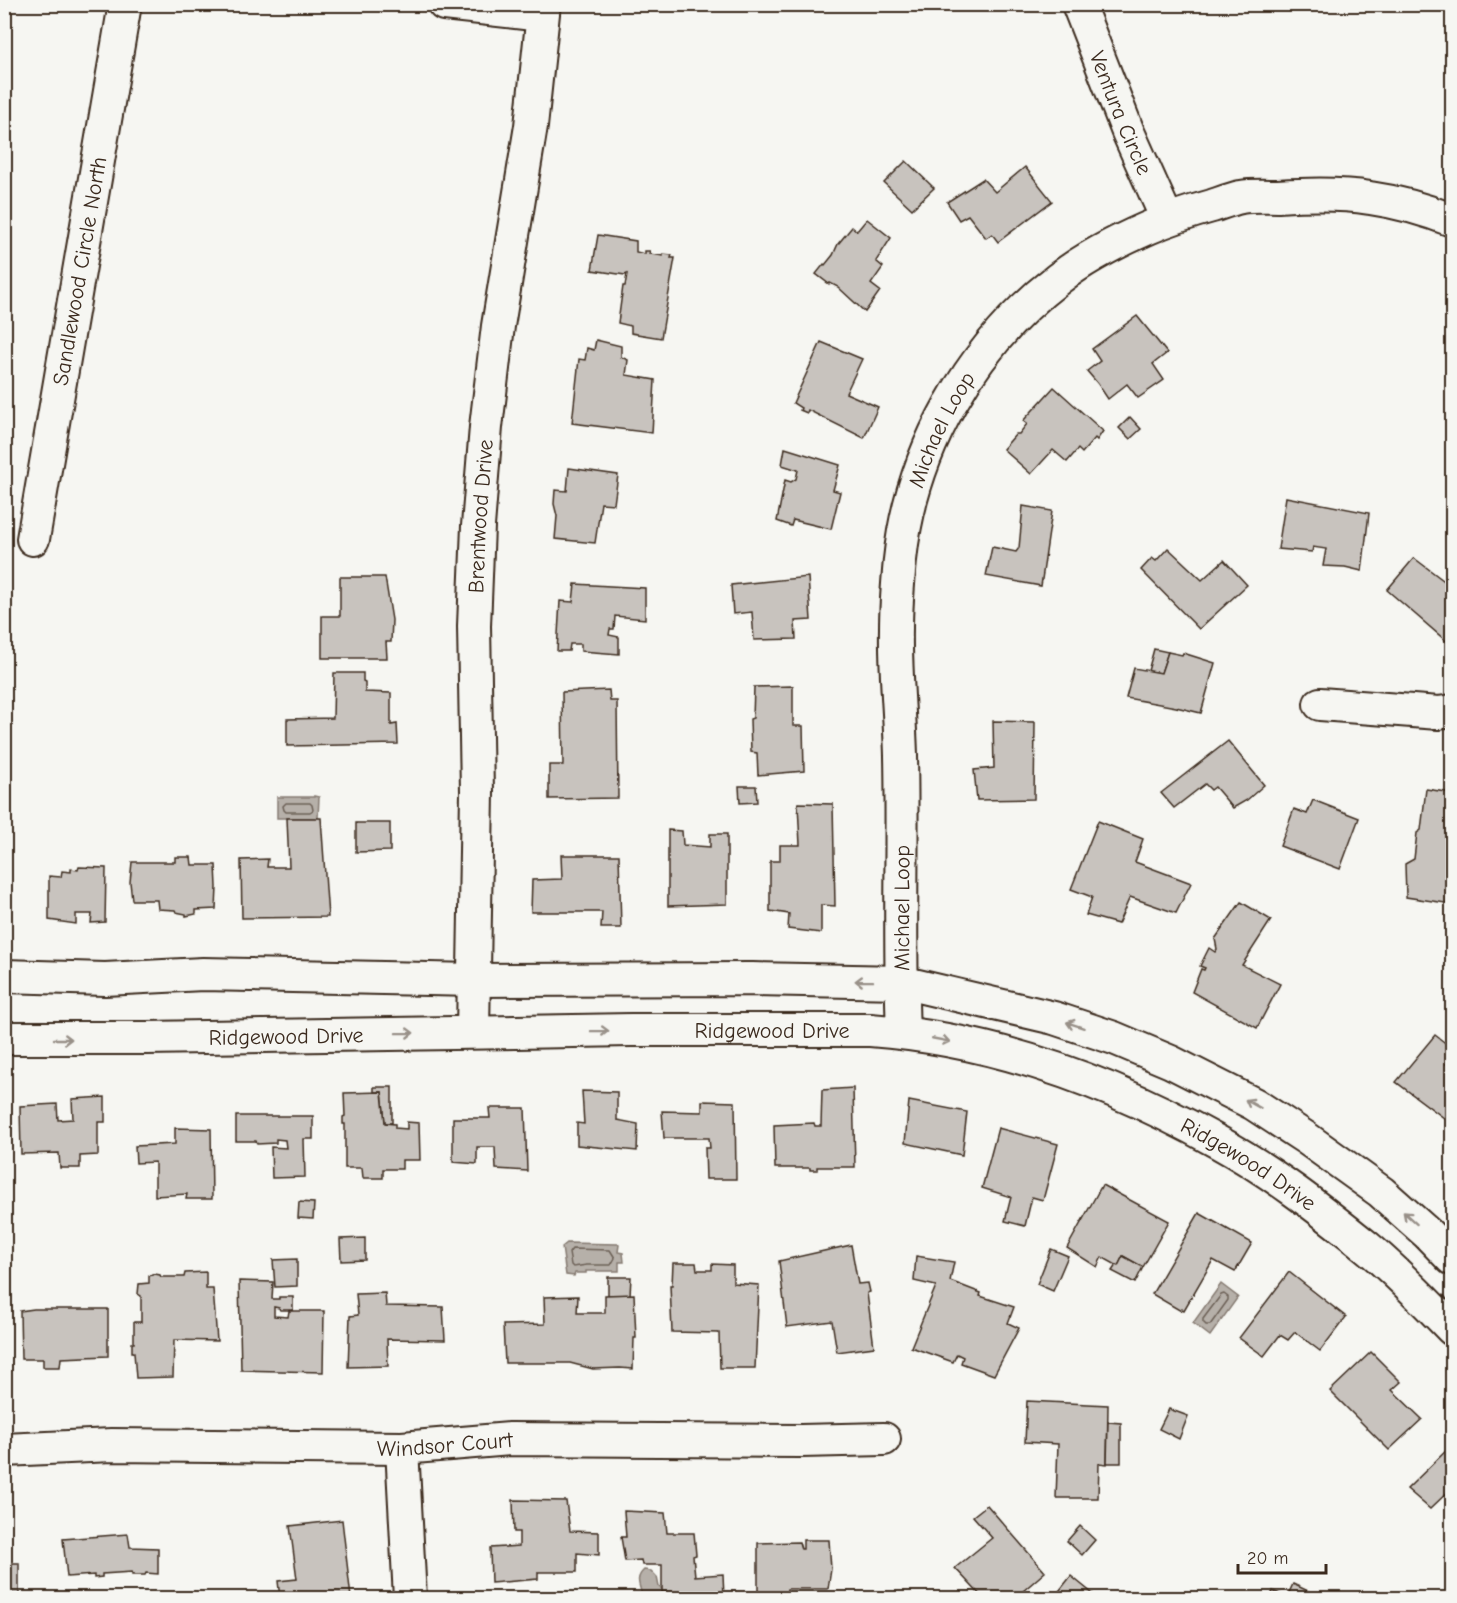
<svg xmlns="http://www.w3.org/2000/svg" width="1457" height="1603" font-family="'Comic Neue',sans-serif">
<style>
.water{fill:#b6b0a9;stroke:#857a71;stroke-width:1.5}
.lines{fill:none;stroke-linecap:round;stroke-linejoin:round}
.shore{stroke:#6c6056;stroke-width:1.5}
.building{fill:#c8c3be;stroke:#3b2a1e;stroke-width:1.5}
.minor-casing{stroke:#3b2a1e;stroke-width:36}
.minor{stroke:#f6f6f2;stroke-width:32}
.oneway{stroke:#989088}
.labels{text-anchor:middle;stroke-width:4.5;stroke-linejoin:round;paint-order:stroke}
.street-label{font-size:22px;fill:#3b2a1e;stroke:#f6f6f2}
</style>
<rect width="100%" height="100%" fill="#f6f6f2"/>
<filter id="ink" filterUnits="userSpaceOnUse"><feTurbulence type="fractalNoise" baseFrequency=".0167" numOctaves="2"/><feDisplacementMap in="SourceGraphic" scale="12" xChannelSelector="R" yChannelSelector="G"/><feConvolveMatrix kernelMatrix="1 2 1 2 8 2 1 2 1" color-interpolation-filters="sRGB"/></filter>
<g filter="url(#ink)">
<g class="water">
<path d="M314,796L319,797L318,818H277V797H314Z"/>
<path d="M567,1243L618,1244L619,1245L618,1252L623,1253L624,1262H619V1271H586V1273H575L574,1276L566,1275L562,1247Z"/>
<path d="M1221,1284L1238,1297L1210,1336L1193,1323Z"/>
<path d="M644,1570L651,1571L657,1577L659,1587L670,1594L673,1598H642C642,1587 633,1580 644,1570Z"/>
</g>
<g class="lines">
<g class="shore">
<path d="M286,803H310L312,805L313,810L310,812H286L284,810L283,806Z"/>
<path d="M572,1249L610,1250L615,1258L611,1265H587L573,1267L571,1265L569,1253Z"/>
<path d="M1224,1294L1228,1297V1300L1210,1325H1206L1203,1322V1319L1221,1295Z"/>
</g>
</g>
<g class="building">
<path d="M906,161L934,188L912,209L884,183Z"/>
<path d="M1025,167L1052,201L998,242L992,234L986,238L968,215L959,220L947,202L983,179L995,192Z"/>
<path d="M867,219L891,238L876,261L883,267L871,284L880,291L865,312L838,287L830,283L829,284L816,274L824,264L825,265L833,255L838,244L852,227L857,231Z"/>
<path d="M598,235L636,241V252L645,254V251H650L649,254L663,256V254L672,255L671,258H675L661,338L631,333V326L618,323L623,286H625L627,274L625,275L592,270Z"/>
<path d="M1137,316L1167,353L1153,364L1164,380L1138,398L1127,384L1108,399L1098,384L1087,371L1100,361L1092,349Z"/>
<path d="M596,340L621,346V357L628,360L626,375L655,380L652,433L572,423L579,359L585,360L587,348L594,350Z"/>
<path d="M821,342L862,359L846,393L878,407L864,438L808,410L807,413L800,410L801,408L793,403Z"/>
<path d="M1054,387L1103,431L1097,440L1095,438L1082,453L1078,449L1067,462L1053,450L1031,474L1003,449L1016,434H1019L1027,424L1023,421Z"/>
<path d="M1130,417L1141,429L1130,439L1119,428Z"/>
<path d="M785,448L840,465L833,490L840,492L831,529L793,520L791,526L777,521L785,480L791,482L796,479L798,470L782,465Z"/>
<path d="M569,468L618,475L614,504L601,503L595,543L555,539L557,516L554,504L555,490L567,491Z"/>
<path d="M1286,497L1369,513L1362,571L1345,567L1323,566L1326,549L1313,547L1312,552L1278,549Z"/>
<path d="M1023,506L1052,511L1041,586L986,576L992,547L1016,552L1019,548Z"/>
<path d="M1168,548L1202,580L1224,560L1247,585L1199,629L1141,570L1152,558L1156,561Z"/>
<path d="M1414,558L1447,583L1452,577V646L1387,590Z"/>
<path d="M340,577H385L392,620L391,642H386L387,658H322V616H340Z"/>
<path d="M808,577L811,620L795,621L796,639L754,640L752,612L733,614L731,585Z"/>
<path d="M575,584L645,588V619L615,616L614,629H610L609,635L619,637V654L581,651V644H570L569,651H557L560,601L573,602Z"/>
<path d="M1154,649L1168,652L1161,673L1148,671Z"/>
<path d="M1168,652L1182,655L1183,653L1215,663L1201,713L1176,707L1126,698L1134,668L1161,673Z"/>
<path d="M334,673H363V681L365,682V692L391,693V725L397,724L398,744L287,746V719L333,718Z"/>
<path d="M793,686V726H803L804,771L758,775L757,753L751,752L750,719L753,718L754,687Z"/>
<path d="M609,690L610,701H617L618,798L549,799V765H563L562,692Z"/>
<path d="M993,721L1035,722L1034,799L977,800L974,770L994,768Z"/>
<path d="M1228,741L1264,785L1247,800L1233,808L1215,787L1211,790L1205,784L1174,808L1161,793Z"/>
<path d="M739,786H756L757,802L740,803Z"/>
<path d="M1426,789L1452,793V904L1406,897L1405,864L1414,859L1417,833L1421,830Z"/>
<path d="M1313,800L1359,818L1340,869L1280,846L1294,809L1307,814Z"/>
<path d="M798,803L833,804L835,906L821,905V933L788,929L789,914L770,911V861H780V845H800Z"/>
<path d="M287,818H321L328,917L242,918L241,860L268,859L267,867H289Z"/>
<path d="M1098,821L1143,839L1135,862L1191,883L1176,913L1130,897L1118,924L1086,915L1092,897L1071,889Z"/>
<path d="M356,823H390V851L356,852Z"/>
<path d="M668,830L682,831L683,845L710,847V834H727V904L668,906Z"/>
<path d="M561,855H619L621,928H601L602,912H531L532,880L562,879Z"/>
<path d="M175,857H191L192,865H216L217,887L216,909L196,910V914L186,916V914L176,912L175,910L158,909L157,900H132L130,882L132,862H175Z"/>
<path d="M79,867L106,868L105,922L91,923L92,914H76V924L49,920V876L61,877L62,871L71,872V869L78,870Z"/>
<path d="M1241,902L1271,920L1242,965L1280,984L1257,1028L1192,992L1201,969L1204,970L1205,968L1200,966L1209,948L1215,952L1217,949L1215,939Z"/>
<path d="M1435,1035L1452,1048V1055L1446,1064L1452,1068V1124L1396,1082Z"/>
<path d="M374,1087H392V1123H385L382,1092H374Z"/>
<path d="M853,1088L855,1167H817V1170H810V1168H775L774,1125L814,1123L815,1126H821L822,1090Z"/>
<path d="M582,1091L617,1092V1120L638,1124L637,1151L577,1145V1123L584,1124Z"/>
<path d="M382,1092L385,1123L395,1124V1128L407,1129V1122L419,1123L420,1160H402V1169H383V1178H363L362,1168H345V1124H343V1117L345,1116L344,1093Z"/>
<path d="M105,1097V1122H98V1155L80,1156V1168H60L59,1153L21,1154L20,1106L57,1104L58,1120L73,1119L72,1099Z"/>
<path d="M702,1101L735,1102L736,1179H706L705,1148H710L709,1138H664L662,1111L702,1112Z"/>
<path d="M909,1101L967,1112L962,1155L905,1143Z"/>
<path d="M489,1108H525L527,1171L496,1169L495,1147H477V1164L453,1162V1118H490Z"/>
<path d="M236,1116H313V1139H304L305,1177L272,1178L271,1147L286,1148L285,1140L276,1139V1143L257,1144L256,1141H236Z"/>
<path d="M175,1128L211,1129L212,1199H186L187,1194L155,1196V1162L136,1163L135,1146L175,1144Z"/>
<path d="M998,1128L1058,1144L1043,1200L1032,1197L1025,1226L1005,1221L1011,1197L982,1188Z"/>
<path d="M1102,1185L1169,1221L1143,1267L1123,1256L1118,1266L1102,1257L1097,1267L1067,1248Z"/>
<path d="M299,1202L314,1203L313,1219L298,1218Z"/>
<path d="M1199,1213L1252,1243L1235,1272L1213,1260L1184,1310L1182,1309L1181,1311L1152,1294Z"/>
<path d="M365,1238V1260L341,1261L340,1239Z"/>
<path d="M851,1245L858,1284L868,1283L870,1292L867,1293L874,1347L837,1352L832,1321L787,1327L779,1261Z"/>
<path d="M1051,1249L1068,1256L1053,1291L1037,1284Z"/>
<path d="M916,1256L954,1262L950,1281L981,1293L980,1296L1014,1307L1008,1323L1019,1328L994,1375L961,1363L963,1357L957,1354L953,1362L911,1347L936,1286L914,1281Z"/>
<path d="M1123,1256L1143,1267L1135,1283L1112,1271L1116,1265L1118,1266Z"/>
<path d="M297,1259V1286L275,1287L273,1260Z"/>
<path d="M673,1263H696L697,1270H712V1264L733,1265V1283L759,1285L755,1368H720L719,1333L672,1332L670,1285H672Z"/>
<path d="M206,1272V1289H213L217,1341L174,1340L173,1377L136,1378L134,1352H132V1343H134V1322H141V1296L138,1294L139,1284L149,1283V1276L155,1274L160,1275L161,1277H184L185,1273Z"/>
<path d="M1289,1272L1346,1317L1320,1351L1295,1332L1288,1340L1280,1335L1264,1356L1239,1338Z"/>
<path d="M608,1277H631L630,1295H608Z"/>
<path d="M239,1281L273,1282L272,1299H279V1297H293V1310H280L279,1308L274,1307V1316L288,1317L289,1311H324L323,1372L241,1370Z"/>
<path d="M385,1293L386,1306L443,1307L445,1340L387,1339L388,1366L348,1367L350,1316L358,1315L356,1294Z"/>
<path d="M634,1294L636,1338H634L633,1369L620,1368L593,1369L570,1363H505L503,1325L545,1324L544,1297L578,1296L577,1313H605V1295Z"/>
<path d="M34,1309H108V1356L61,1358L60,1367H43V1359H21L20,1311Z"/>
<path d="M1371,1352L1401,1382L1392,1390L1422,1419L1389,1450L1330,1391Z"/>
<path d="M1027,1401L1108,1405L1107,1464L1099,1463L1098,1498H1056L1058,1444L1025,1442Z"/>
<path d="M1169,1409L1188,1416L1179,1439L1159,1429Z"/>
<path d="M1108,1422L1121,1423V1463H1107Z"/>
<path d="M1452,1445V1488L1430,1509L1407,1489Z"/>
<path d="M513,1500L566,1501L570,1531L599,1532V1555L577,1553V1572H538V1579L491,1583L490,1548L519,1546V1532H514Z"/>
<path d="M987,1505L1045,1572L1015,1598H983L955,1568L992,1538L973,1516Z"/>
<path d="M624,1511L665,1513L667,1533H694L696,1555L693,1556L695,1576L723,1574L724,1598H677L676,1592H662V1565H642L641,1560L625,1561L621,1537H626Z"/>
<path d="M342,1520L351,1598H280L278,1581L297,1579L290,1526Z"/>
<path d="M1080,1526L1095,1540L1082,1555L1067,1541Z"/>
<path d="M128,1534L130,1547L158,1548V1574L146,1573L145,1575H132V1572L102,1574V1577L94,1578V1575L67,1577L63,1539Z"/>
<path d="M803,1540H829L831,1569L828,1589H787V1598H758V1543L799,1542L801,1549H803Z"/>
<rect x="4" y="1563" width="15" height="35"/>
<path d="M1071,1576L1098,1598H1059L1056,1595Z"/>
<path d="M1293,1584L1321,1597V1598H1270L1273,1591L1287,1597Z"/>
</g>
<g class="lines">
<g class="minor-casing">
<g id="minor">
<path d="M444,4L542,15"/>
<path id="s1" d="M1078,4L1128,132L1167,219"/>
<path id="s2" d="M33,539L125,4"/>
<path d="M1320,704L1439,713L1452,711"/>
<path d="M4,976L105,979L203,974L474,980L752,979L901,982L1054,1018L1114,1038L1171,1062L1254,1104L1306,1138L1381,1192L1427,1233L1452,1259"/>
<path id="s3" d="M473,1032L477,792L474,626L478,526L486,427L498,326L531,126L544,4"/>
<path id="s4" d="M903,1032C899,940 903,848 901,756C900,714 895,671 896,628C896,606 898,582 900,560C911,451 971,346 1058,279C1085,258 1116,242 1148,228C1169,219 1190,212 1212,206C1221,203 1231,199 1241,197C1253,195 1266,196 1278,196C1308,194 1340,193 1370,198C1398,202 1426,210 1452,220"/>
<path id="s5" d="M4,1038H147L631,1030H870C992,1039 1111,1082 1218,1142C1271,1171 1320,1209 1367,1247C1397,1272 1425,1301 1452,1329"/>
<path d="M402,1448L410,1598"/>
<path id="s6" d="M4,1450L112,1445L402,1448L510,1439L801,1441L884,1439"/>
</g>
</g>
<use href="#minor" class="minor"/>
</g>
<defs><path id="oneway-shaft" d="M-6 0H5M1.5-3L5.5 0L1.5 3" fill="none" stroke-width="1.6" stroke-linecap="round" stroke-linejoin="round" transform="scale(1.5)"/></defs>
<g class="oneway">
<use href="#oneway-shaft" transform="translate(864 981) rotate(-179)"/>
<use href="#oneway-shaft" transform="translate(1075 1025) rotate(-162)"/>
<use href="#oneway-shaft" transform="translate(600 1031) rotate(-1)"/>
<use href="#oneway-shaft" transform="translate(405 1033) rotate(-1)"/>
<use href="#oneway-shaft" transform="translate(63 1039)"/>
<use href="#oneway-shaft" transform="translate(941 1040) rotate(11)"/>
<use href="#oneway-shaft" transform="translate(1253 1104) rotate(-151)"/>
<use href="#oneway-shaft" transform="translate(1410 1218) rotate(-138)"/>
</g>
</g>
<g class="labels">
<g class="street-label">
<text dy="8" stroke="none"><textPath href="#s1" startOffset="117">Ventura Circle</textPath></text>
<text dy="8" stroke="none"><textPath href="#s2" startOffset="272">Sandlewood Circle North</textPath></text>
<text dy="8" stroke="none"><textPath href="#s4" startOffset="610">Michael Loop</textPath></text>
<text dy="8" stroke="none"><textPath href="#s3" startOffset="516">Brentwood Drive</textPath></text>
<text dy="8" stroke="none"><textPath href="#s4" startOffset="124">Michael Loop</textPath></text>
<text dy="8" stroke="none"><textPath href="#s5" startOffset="768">Ridgewood Drive</textPath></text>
<text dy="8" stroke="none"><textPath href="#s5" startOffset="282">Ridgewood Drive</textPath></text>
<text dy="8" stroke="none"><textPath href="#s5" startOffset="1272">Ridgewood Drive</textPath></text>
<text dy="8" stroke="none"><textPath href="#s6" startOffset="441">Windsor Court</textPath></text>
</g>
</g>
<rect width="1457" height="1603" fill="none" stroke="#f6f6f2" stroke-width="24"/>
<rect x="12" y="12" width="1433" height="1579" fill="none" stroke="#3b2a1e" stroke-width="2" filter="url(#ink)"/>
<path d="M1238 1564v9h88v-9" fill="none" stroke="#3b2a1e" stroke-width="3"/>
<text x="1247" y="1564" font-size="18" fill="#3b2a1e" stroke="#f6f6f2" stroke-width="4.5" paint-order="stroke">20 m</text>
</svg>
